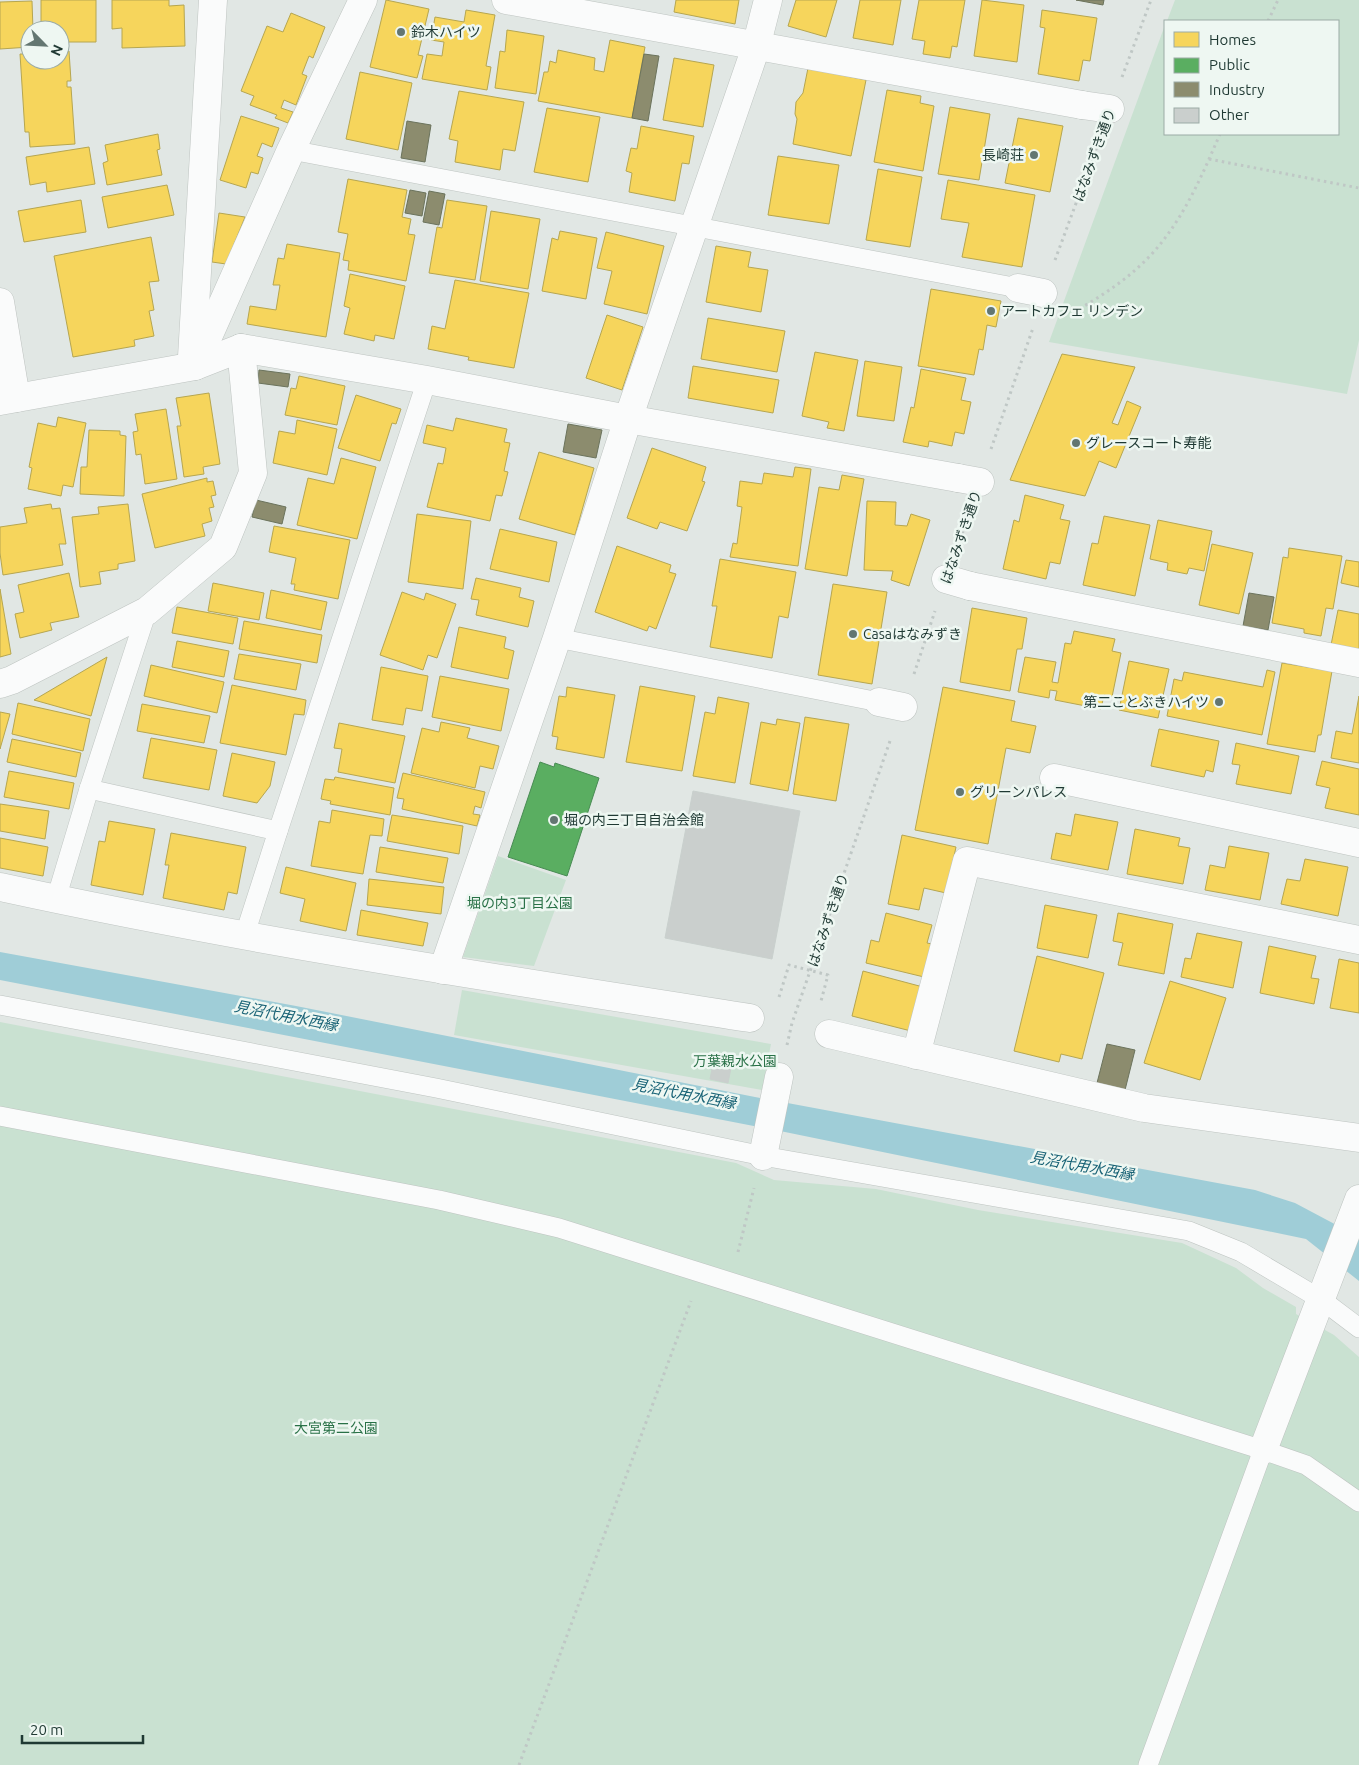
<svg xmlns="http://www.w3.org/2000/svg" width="1359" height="1765" font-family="Ubuntu,'Noto Sans JP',sans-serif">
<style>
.green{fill:#c9e1d1}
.water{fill:#9fcdd7}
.homes{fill:#f6d55c;stroke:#b6a650}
.public{fill:#5aae61;stroke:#488b53}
.industry{fill:#8c8c6e;stroke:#6b735c}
.building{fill:#cacfcd;stroke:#c9d0cd}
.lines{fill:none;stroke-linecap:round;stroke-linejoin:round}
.service-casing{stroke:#bec4c1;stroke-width:20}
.pedestrian-casing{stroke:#bec4c1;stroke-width:29}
.minor-casing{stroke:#bec4c1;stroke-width:29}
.path{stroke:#bfc7c5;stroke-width:3;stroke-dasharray:2.5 4;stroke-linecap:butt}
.service{stroke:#fafbfb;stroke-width:19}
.pedestrian{stroke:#fafbfb;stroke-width:28}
.minor{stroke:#fafbfb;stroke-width:28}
.poi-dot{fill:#637671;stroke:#eef7f2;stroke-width:2}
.labels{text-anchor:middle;stroke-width:5;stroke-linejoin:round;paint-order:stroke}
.poi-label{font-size:14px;fill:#1f3933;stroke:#eef7f2;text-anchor:start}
.street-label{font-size:14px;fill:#1f3933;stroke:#eef7f2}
.park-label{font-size:14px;fill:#297147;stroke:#eef7f2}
.water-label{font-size:15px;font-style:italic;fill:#196376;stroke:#eef7f2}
</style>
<rect width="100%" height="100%" fill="#e1e7e4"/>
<g class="green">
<path d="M1175,0H1359V340L1347,394L1049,342L1165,25V134H1338V21H1167Z"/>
<path d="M498,856L566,880L534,966L463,957Z"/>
<path d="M462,990L771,1044L762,1090L454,1035Z"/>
<path d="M0,1022L736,1163L774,1180L876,1189L978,1210L1182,1243L1236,1268L1263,1288L1296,1307V1314L1334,1335L1359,1357V1765H0Z"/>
</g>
<path class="water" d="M0,952L296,1006L755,1097L1255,1190L1295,1203L1359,1237V1281L1306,1239L785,1132L0,980Z"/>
<g class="homes">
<path d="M41,0H96V42H60V30H41Z"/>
<path d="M112,0H169V6L184,5L185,46L122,48V28L112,29Z"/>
<path d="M386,0L429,9L418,55L423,56L417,78L370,67Z"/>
<path d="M676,0H739L735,24L674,12Z"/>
<path d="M796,0H837L826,37L788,26Z"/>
<path d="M860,0H901L893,45L853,38Z"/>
<path d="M919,0H965L957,47L952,46L950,58L923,54L925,41L912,39Z"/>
<path d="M982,0L1024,5L1017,62L974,56Z"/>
<path d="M32,1L33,30H30V47L0,49V2Z"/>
<path d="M466,10L495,15L486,66L491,67L487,90L422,79L427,54L442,56L444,42L431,40L435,17L464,22Z"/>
<path d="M1042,10L1097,18L1090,61L1083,60L1079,81L1038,74L1045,28L1040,27Z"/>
<path d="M291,13L325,27L313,58L309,56L302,74L307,76L296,105L284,100L281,108L293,112L288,123L275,118L277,115L250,105L254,96L241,91L267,26L283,32Z"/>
<path d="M507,30L544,36L536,94L495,88L500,51L505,52Z"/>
<path d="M610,40L645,47L632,118L538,101L544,72H548L550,61L556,63L558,50L595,58L594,70L604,72Z"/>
<path d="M69,51L71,81H67V87H71L75,144L30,147L29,132H25L20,54H30V60H60V52Z"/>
<path d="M674,58L714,65L703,127L663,120Z"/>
<path d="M808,68L866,80L851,156L793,144L797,119L795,114L796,102L803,93Z"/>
<path d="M360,72L412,83L398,150L346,139Z"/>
<path d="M887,90L921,96L920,103L934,106L923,171L874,162Z"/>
<path d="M459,91L524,102L515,151L503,149L500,170L455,162L458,141L449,139Z"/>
<path d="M950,107L990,114L979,180L938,174Z"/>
<path d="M547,108L600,117L588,182L534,172Z"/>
<path d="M241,116L279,128L272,147L262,143L257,156L263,158L258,174L251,172L246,188L220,180Z"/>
<path d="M1018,118L1063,126L1050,192L1005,183Z"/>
<path d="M641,126L694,136L689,164L682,163L675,201L629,192L632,173L626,171L631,148L637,149Z"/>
<path d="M158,134L160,149L157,150L162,175L107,185L103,163L108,161L105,145Z"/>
<path d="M89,147L95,184L47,192L46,182L30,185L26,157Z"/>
<path d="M778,156L839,165L829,224L768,215Z"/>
<path d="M878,169L922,177L910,247L866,240Z"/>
<path d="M348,179L407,190L402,217L411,219L408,234L415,235L406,281L348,270L349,261L343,260L348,234L338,232Z"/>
<path d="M948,180L1035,195L1022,267L962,257L969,223L941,219Z"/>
<path d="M167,185L174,215L108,228L102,197Z"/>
<path d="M81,200L86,232L24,242L18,211Z"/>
<path d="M447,200L487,206L475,280L429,273L437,227L442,228Z"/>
<path d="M491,211L540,219L528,289L480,281Z"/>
<path d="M219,213L245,217L226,264L212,262Z"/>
<path d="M560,231L597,238L586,299L542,291L552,238L558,240Z"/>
<path d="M606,232L664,246L647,314L604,304L612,271L597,268Z"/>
<path d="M151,237L159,281L149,282L154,310L149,311L154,336L134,340L135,346L73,357L54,256Z"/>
<path d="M287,244L340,253L326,337L247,324L250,306L276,310L280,285H273L278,258L284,259Z"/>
<path d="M716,246L751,252L748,267L768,270L761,312L706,302Z"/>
<path d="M350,274L405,286L394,339L375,335L374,341L344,334L350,308L344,306Z"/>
<path d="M455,280L529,293L514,368L468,360L469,357L428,349L432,326L445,329Z"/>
<path d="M931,289L1001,301L996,327L987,325L983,350L979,349L974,375L918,366Z"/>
<path d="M607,315L643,327L622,390L586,378Z"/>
<path d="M708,318L785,331L777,372L701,359Z"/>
<path d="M815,352L858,360L844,431L827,428L829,422L802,416Z"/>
<path d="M1062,354L1135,367L1112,423L1118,425L1127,401L1141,407L1116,468L1099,461L1085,496L1010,480Z"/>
<path d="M865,361L902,367L894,421L857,416Z"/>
<path d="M693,366L779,380L773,413L688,398Z"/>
<path d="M921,369L966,378L961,400L971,402L964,434L955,432L952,446L929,441L928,447L903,442L911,407L914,408Z"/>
<path d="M299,376L345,386L337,425L285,415L291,388L296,389Z"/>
<path d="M209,393L220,464L203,467L204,474L184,477L177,426H181L176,398Z"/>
<path d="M356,395L401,409L396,424L392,423L380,461L338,448Z"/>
<path d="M166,409L177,479L145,484L141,454L136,455L133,432L138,431L135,414Z"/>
<path d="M58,417L86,423L73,487L63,485L61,496L28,489L32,468L29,467L38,423L56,427Z"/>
<path d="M456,418L507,429L504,442L510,443L504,471L508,472L502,496L496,495L490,521L427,507L438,463L443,464L446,448L423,443L427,425L453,431Z"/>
<path d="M297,420L337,429L327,475L273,463L279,431L295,434Z"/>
<path d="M89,430L120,431V435L126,436L124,496L80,494L81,467H87Z"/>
<path d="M652,448L706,467L702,481L705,482L687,531L660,522L657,529L627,518Z"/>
<path d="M539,452L594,468L575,535L519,519Z"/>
<path d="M341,458L376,467L357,539L297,525L308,478L334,484Z"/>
<path d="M795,467L811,469L798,566L730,557L733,543L737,544L742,507L737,506L740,481L762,484L764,473L793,477Z"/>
<path d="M842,475L864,479L847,576L805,569L819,487L839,490Z"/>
<path d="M207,478V482L213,481L216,495L211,496L214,507L209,508L212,521L202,524L205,536L155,548L142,494Z"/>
<path d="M1025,495L1064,505L1060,519L1070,521L1060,564L1050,562L1046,579L1003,569L1014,520L1019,522Z"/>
<path d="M867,501L896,502L895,525L907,526L911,514L930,520L909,586L891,580L893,571L864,570Z"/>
<path d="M51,504L52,509L60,508L66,544H59L63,565L3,575L0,553V527L27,523L24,508Z"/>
<path d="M128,504L135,561L118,564V569L99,572L101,584L80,587L72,517L99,514L98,507Z"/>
<path d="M417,514L471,521L463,589L408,582Z"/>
<path d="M1104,516L1150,525L1135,596L1083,585L1092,543L1098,544Z"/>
<path d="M1158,520L1212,531L1204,571L1189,568L1187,574L1167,570L1168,563L1150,559Z"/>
<path d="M274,526L350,540L338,599L294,590L295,584H291L296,558L269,552Z"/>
<path d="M500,529L557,542L549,582L490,569Z"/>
<path d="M1212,544L1253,553L1239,614L1199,605Z"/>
<path d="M617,546L671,565L669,572L676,574L656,629L649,626L647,631L595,612Z"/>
<path d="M1289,548L1342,556L1333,609L1326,608L1321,636L1304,633V629L1272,623L1283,557L1288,558Z"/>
<path d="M720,559L796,572L788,618L779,616L772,658L710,647L717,606H712Z"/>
<path d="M1346,560L1359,562V587L1341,583Z"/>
<path d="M69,573L79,617L50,623L52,630L20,638L15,614L24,612L18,585Z"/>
<path d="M476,578L521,588L519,597L534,601L528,627L476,615L479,600L471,599Z"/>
<path d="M213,583L264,593L259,620L208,611Z"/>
<path d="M833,584L887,592L872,684L818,675Z"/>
<path d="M0,589L11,654L0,657Z"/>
<path d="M271,590L327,602L321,630L266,618Z"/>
<path d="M402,592L424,600L426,593L456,604L437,658L428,655L423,670L380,655Z"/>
<path d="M177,607L238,618L233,644L172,633Z"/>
<path d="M972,608L1027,618L1022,649H1017L1010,691L960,682Z"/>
<path d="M1338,610L1359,614V651L1331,645Z"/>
<path d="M244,621L322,635L317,663L239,649Z"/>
<path d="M459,627L506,637L504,648L514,651L508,679L451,667Z"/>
<path d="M1074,631L1115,639L1112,651L1121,653L1112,697L1104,695L1101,709L1055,700L1057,691L1050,690L1049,698L1018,692L1025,657L1056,662L1052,682L1058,683L1065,643L1071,644Z"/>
<path d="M177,641L229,651L224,677L172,667Z"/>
<path d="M239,654L301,664L296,690L234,679Z"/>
<path d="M107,657L91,716L34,700Z"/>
<path d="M1129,661L1169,669L1158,718L1119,710Z"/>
<path d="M1282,663L1332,671L1321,735H1318L1315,752L1267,744Z"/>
<path d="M151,665L224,682L217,713L144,696Z"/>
<path d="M381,667L428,676L422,711L406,708L403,725L372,720Z"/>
<path d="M1267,670L1275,672L1262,735L1167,716L1174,679L1182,681L1184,672L1263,687Z"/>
<path d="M440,676L509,689L501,731L432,717Z"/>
<path d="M232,685L306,700L304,715L294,714L286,755L220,743Z"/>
<path d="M640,686L695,696L682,771L626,762Z"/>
<path d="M567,687L615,695L604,758L556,749L558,737L552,736L559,696L566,697Z"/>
<path d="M943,687L1015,701L1011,721L1036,726L1030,753L1006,748L988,844L915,830Z"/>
<path d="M1359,696V763L1331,758L1336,731L1352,734Z"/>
<path d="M718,697L749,703L735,783L693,776L705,712L715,714Z"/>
<path d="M18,703L90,719L83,751L12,734Z"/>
<path d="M142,704L210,716L204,743L137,731Z"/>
<path d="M0,712L10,714L0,749Z"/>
<path d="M805,717L849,724L836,801L793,794Z"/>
<path d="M777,719L800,723L788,791L750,784L761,722L776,725Z"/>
<path d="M441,722L470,728L467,738L499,746L493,769L480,766L475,788L411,773L422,728L439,732Z"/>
<path d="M339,723L405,736L395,783L338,772L342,749L334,748Z"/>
<path d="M1159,729L1219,741L1213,772L1206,770L1204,777L1151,766Z"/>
<path d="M151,738L217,750L209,790L143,778Z"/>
<path d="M12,739L81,753L76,777L7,762Z"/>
<path d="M1236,743L1299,756L1291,794L1236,784L1240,765L1232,764Z"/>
<path d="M232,753L275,762L270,786L257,803L223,796Z"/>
<path d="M1322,761L1359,769V815L1325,808L1330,788L1316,785Z"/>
<path d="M9,771L74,783L69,809L4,797Z"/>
<path d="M403,773L485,792L481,808L475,806L473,814L480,815L477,826L402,809L404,799L397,798Z"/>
<path d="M335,777L394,788L390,815L330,804L331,801L321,799L325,779L334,780Z"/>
<path d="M0,804L49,811L45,839L0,831Z"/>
<path d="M332,810L384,819L382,836L370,835L363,874L311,866L319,821L330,823Z"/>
<path d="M1075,814L1118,822L1108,870L1051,859L1056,833L1071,836Z"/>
<path d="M392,815L463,826L459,854L387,841Z"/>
<path d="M109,821L155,829L143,895L91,885L99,841L105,842Z"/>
<path d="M1135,829L1180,838L1178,846L1190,848L1183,884L1127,874Z"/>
<path d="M171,833L246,847L237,894L228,892L224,910L163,898L169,865H165Z"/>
<path d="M902,835L956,847L946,893L924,888L919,910L888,904Z"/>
<path d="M0,838L48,847L43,876L0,868Z"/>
<path d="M1229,846L1269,853L1260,900L1205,890L1210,865L1225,868Z"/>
<path d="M380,847L448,858L443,883L376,872Z"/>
<path d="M1305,859L1348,867L1338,916L1281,904L1287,879L1300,881Z"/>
<path d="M286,867L356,883L346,931L300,921L305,899L280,893Z"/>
<path d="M369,879L444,887L441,914L367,905Z"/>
<path d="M1045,905L1097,915L1088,958L1037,948Z"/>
<path d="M361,910L428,923L423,946L357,935Z"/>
<path d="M886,913L932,925L927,943L932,944L924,977L866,963L871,940L879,942Z"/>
<path d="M1118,913L1173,924L1164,974L1118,965L1123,943L1113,941Z"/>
<path d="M1197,933L1242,942L1233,988L1181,977L1185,958L1191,959Z"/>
<path d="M1269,946L1316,956L1311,978L1319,979L1314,1004L1260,993Z"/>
<path d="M1037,956L1104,973L1082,1059L1061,1054L1059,1062L1014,1051Z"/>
<path d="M1339,959L1359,963V1013L1330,1008Z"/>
<path d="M863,971L923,987L911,1031L852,1016Z"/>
<path d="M1170,981L1226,998L1200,1080L1144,1063Z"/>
</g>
<path class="public" d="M540,762L554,767L555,763L599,778L567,876L508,857Z"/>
<g class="industry">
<path d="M1076,0H1104L1103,5Z"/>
<path d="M644,54L659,56L648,121L632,118Z"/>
<path d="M407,121L431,125L425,162L401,158Z"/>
<path d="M410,190L426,193L422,216L405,213Z"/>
<path d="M429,191L445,194L439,225L423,222Z"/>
<path d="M259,370L290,374L288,387L258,383Z"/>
<path d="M568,424L602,430L596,458L563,452Z"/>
<path d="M256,500L286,507L282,524L252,517Z"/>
<path d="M1249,593L1274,597L1268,630L1243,626Z"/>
<path d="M1107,1044L1135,1050L1125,1090L1097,1083Z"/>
</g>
<g class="building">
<path d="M693,791L800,811L772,959L665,938Z"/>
<path d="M714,1059L732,1063L728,1083L710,1079Z"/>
</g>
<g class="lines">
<g class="service-casing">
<g id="service">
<path d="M291,150L1018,288"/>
<path d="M557,638L879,702"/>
<path d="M89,789L278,831"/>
<path d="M56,899L89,789L147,611"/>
<path d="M244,937L278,831L427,380"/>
<path d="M0,1005L436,1088L763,1156L1189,1231L1241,1252L1322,1300L1359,1328"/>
<path d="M0,1116L439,1200L559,1228L1263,1450L1148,1765"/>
<path d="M1263,1450L1306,1465L1359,1502"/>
</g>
</g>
<g class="pedestrian-casing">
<g id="pedestrian">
<path d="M1082,105L1110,109"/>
<path d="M1018,288L1043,293"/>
<path d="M958,478L980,482"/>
<path d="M946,579L970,586"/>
<path d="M879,702L903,707"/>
<path d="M763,1156L779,1077"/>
</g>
</g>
<g class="minor-casing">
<g id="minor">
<path d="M506,0L1082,105"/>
<path d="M0,302L16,398"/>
<path d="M192,357L213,0"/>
<path d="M195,366L291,150L363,0"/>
<path d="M0,401L195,366L241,348L427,380L628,419L958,478"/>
<path d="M970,586L1359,663"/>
<path d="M0,684L12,680L147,611L223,547L253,473L241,348"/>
<path d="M1054,778L1359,843"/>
<path d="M0,887C248,941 499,979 750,1018"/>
<path d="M443,970L557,638L628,419L756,47L768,0"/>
<path d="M829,1034L1144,1108L1359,1138"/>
<path d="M916,1055L967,861L1359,940"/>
<path d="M1263,1450L1359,1199"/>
</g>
</g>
<g class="path">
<path d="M1268,21L1278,0"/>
<path d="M1122,77L1151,0"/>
<path d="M1209,159L1359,188"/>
<path d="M1055,260L1098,144"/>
<path d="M1074,312C1100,297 1125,281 1146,260C1181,225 1201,178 1220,134"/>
<path d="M991,449L1033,328"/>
<path d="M958,546L969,514"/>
<path d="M914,674L935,611"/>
<path d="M779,997L789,965L828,975L821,1001"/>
<path d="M787,1045L792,1023L890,741"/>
<path d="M738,1252L754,1188"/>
<path d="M519,1765L691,1301"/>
</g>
<use href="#service" class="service"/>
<use href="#pedestrian" class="pedestrian"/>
<use href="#minor" class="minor"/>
</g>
<g class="poi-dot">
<circle cx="401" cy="32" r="5"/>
<circle cx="1034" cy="155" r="5"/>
<circle cx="991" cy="311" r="5"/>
<circle cx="1076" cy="443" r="5"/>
<circle cx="853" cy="634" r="5"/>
<circle cx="1219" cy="702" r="5"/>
<circle cx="960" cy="792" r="5"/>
<circle cx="554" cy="820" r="5"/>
</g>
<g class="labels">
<g class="poi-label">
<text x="411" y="37">鈴木ハイツ</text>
<text x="1024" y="160" text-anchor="end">長崎荘</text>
<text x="1001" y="316">アートカフェ リンデン</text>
<text x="1086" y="448">グレースコート寿能</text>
<text x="863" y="639">Casaはなみずき</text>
<text x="1209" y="707" text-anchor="end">第二ことぶきハイツ</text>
<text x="970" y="797">グリーンパレス</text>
<text x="564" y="825">堀の内三丁目自治会館</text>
</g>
<g class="street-label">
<text transform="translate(1094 155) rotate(-70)" y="5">はなみずき通り</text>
<text transform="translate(961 537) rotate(-71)" y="5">はなみずき通り</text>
<text transform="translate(828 920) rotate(-71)" y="5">はなみずき通り</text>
</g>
<g class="park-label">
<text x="520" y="908">堀の内3丁目公園</text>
<text x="735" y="1066">万葉親水公園</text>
<text x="336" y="1433">大宮第二公園</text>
</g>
<g class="water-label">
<text transform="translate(286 1016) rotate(11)" y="5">見沼代用水西縁</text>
<text transform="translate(684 1094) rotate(11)" y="5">見沼代用水西縁</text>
<text transform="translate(1082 1166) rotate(10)" y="5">見沼代用水西縁</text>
</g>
</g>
<rect x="1164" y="20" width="175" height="115" fill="#eef7f2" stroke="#9baba6"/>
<rect x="1174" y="32" width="25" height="15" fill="#f6d55c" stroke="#9baba6"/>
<text x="1209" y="45" font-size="15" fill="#1f3933">Homes</text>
<rect x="1174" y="58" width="25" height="15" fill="#5aae61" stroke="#9baba6"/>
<text x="1209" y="70" font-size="15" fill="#1f3933">Public</text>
<rect x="1174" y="82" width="25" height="15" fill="#8c8c6e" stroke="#9baba6"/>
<text x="1209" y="95" font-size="15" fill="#1f3933">Industry</text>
<rect x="1174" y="108" width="25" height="15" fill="#cacfcd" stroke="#9baba6"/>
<text x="1209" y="120" font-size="15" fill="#1f3933">Other</text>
<g transform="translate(45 45) rotate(114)"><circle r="24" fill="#eef7f2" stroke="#9baba6"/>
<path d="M0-4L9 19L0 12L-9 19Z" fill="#637671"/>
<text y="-8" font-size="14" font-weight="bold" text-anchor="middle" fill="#1f3933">N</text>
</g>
<path d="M22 1735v8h121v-8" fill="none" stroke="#1f3933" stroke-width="2.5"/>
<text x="30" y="1735" font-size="15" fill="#1f3933" stroke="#eef7f2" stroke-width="4" paint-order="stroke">20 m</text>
</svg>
